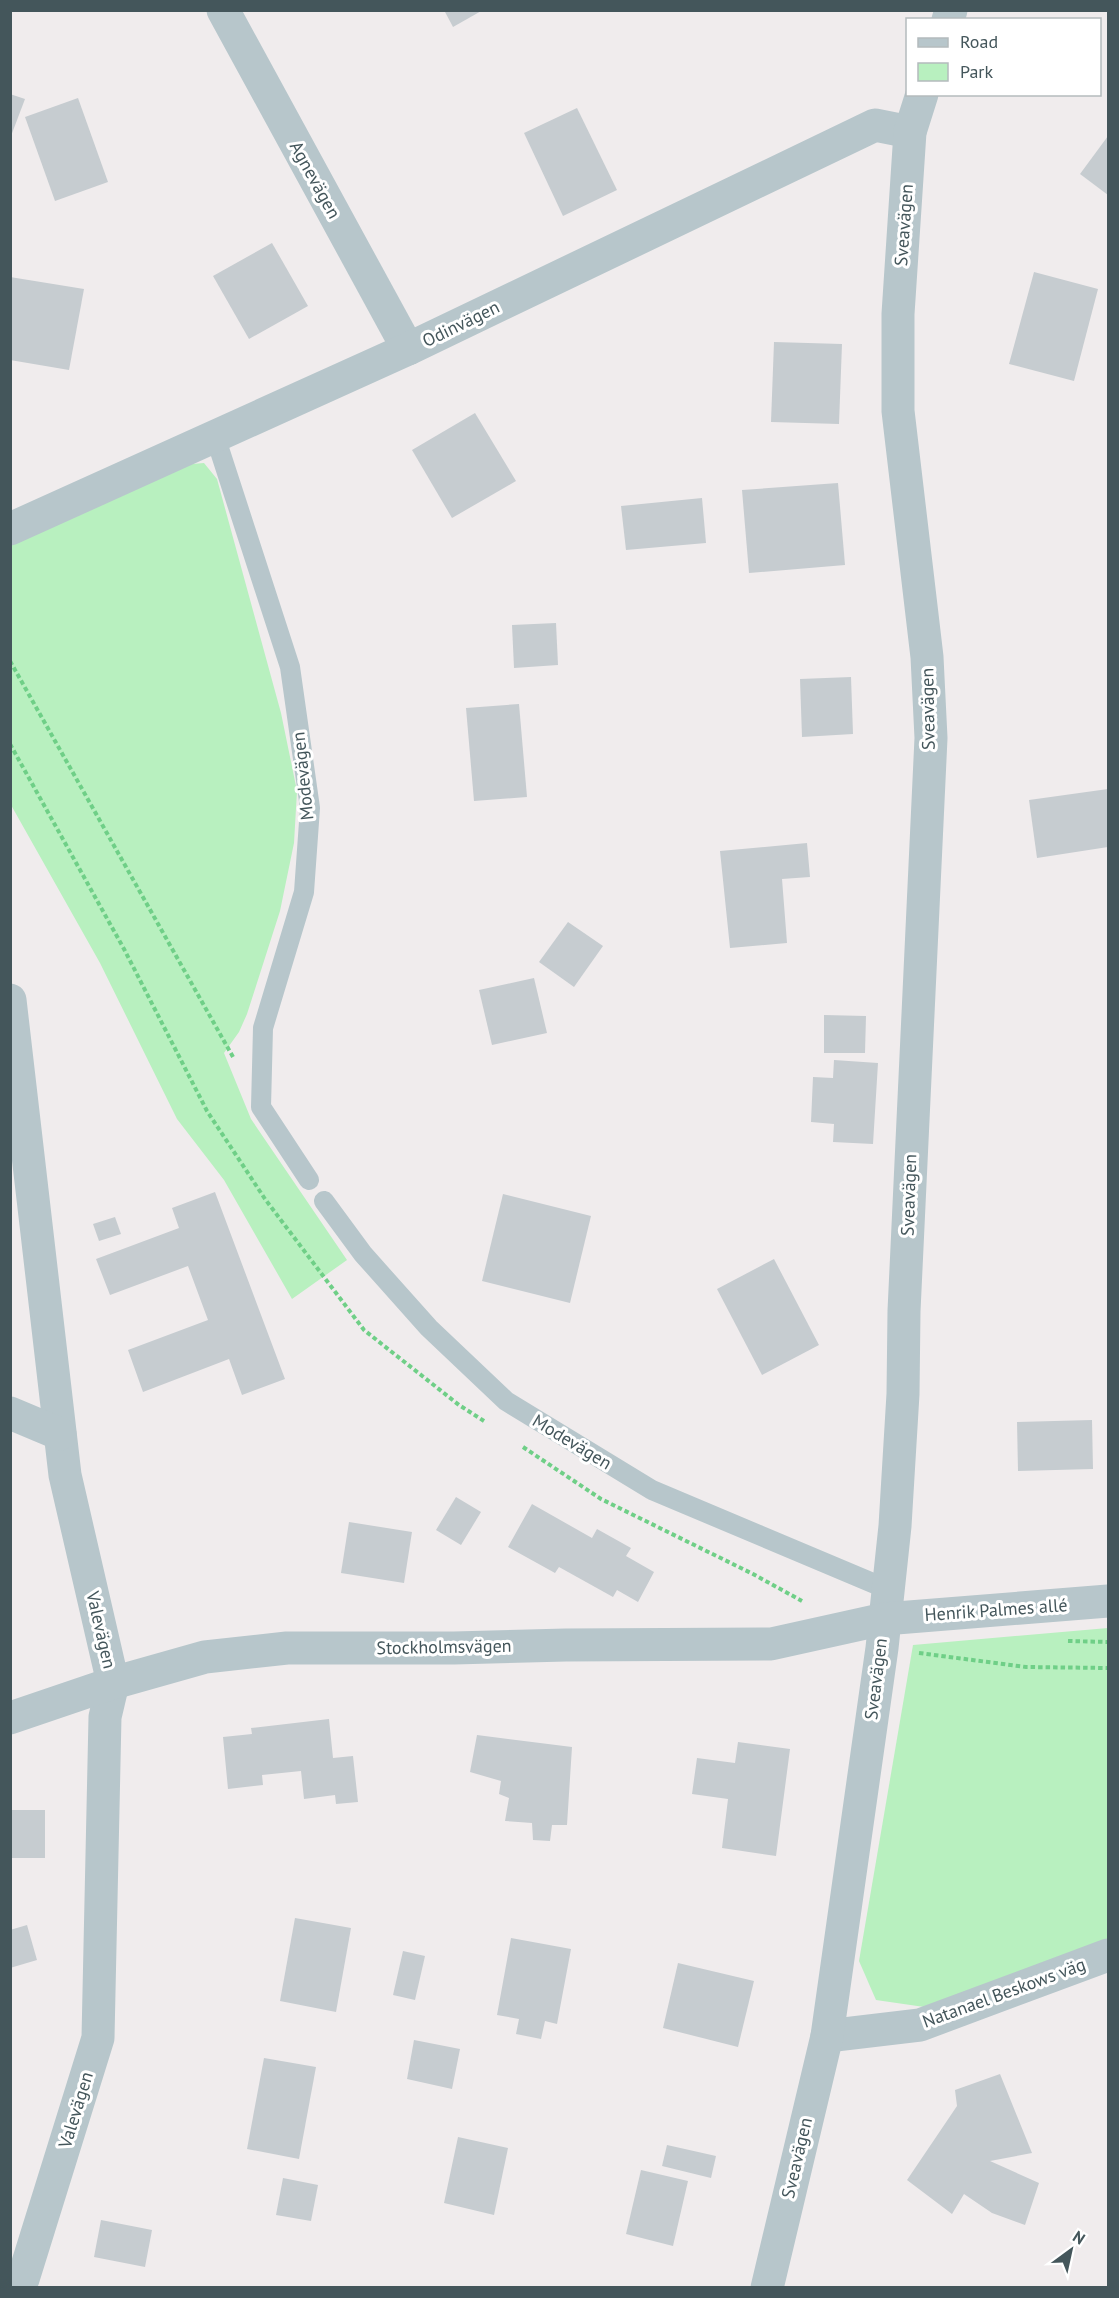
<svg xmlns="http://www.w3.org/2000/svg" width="1119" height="2298" font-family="'PT Sans',sans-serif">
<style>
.green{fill:#b8f0bf}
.building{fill:#c6ccd0}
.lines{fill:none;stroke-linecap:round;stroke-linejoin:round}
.path{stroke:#6fcf87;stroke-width:4;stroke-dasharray:4.5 3;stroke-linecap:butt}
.service{stroke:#b7c6cb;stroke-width:20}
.minor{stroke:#b7c6cb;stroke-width:33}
.tertiary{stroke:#b7c6cb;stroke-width:33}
.labels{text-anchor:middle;stroke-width:6;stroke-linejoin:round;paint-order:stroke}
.street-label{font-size:18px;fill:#44565b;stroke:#fff}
</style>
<rect width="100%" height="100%" fill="#f0eced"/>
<g class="green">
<path d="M204,463L217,479L281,713L297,791L294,843L280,911L247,1014L239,1032L224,1053L251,1119L347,1260L292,1299L224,1180L177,1119L100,963L11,805L10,541L180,465Z"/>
<path d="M1108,1628V1939L938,2009L876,2000L859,1961L913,1645Z"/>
</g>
<g class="building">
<path d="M444,10H483L453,27Z"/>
<path d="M10,94L25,99L11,136H10Z"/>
<path d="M78,98L108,182L55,201L25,117Z"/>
<path d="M577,108L617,190L563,216L524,133Z"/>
<path d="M1108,136V195L1080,174Z"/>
<path d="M272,243L308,306L249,339L213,276Z"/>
<path d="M1034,272L1098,289L1074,381L1009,364Z"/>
<path d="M10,277L84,289L69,370L10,360Z"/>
<path d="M774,342L842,344L839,424L771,422Z"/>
<path d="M475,413L516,481L452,518L412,450Z"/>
<path d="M838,483L845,565L749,573L742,490Z"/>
<path d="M702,498L706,543L626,550L621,506Z"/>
<path d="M556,623L558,665L514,668L512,625Z"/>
<path d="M851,677L853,734L802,737L800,679Z"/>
<path d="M519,704L527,797L474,801L466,708Z"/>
<path d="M1108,789V847L1037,858L1029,800Z"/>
<path d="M807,843L810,877L782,879L787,943L730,948L720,851Z"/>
<path d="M568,922L603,946L574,987L539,962Z"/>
<path d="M534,978L547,1033L492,1045L479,990Z"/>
<path d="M824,1015L866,1016L865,1053H824Z"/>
<path d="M834,1060L878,1063L873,1144L833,1142L834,1124L811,1122L813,1077L833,1078Z"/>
<path d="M215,1192L285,1379L242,1395L229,1359L143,1392L128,1350L208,1320L188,1266L110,1295L96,1259L179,1228L172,1208Z"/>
<path d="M503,1194L591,1216L570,1303L482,1281Z"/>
<path d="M115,1217L121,1234L99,1241L93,1224Z"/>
<path d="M774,1259L819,1345L762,1375L717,1289Z"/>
<path d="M1092,1420L1093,1469L1018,1471L1017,1422Z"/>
<path d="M456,1497L481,1512L461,1545L436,1530Z"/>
<path d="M532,1504L592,1538L597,1529L631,1548L626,1556L654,1572L638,1602L617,1590L613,1597L559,1567L555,1573L508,1547Z"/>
<path d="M349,1522L412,1532L404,1583L341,1573Z"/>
<path d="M329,1719L333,1758L353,1756L358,1802L336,1804L335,1795L304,1799L301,1771L262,1775L263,1785L228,1789L223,1737L252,1734L251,1728Z"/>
<path d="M477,1735L572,1747L567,1825H552L550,1841L533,1840L532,1823L505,1821L509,1798L499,1794L501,1781L470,1772Z"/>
<path d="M738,1742L790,1749L776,1856L722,1848L728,1799L692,1794L697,1758L735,1763Z"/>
<path d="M11,1810H45V1858H10Z"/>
<path d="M295,1918L351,1928L336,2012L280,2001Z"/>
<path d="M27,1925L37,1960L10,1968V1930Z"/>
<path d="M511,1938L571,1949L557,2024L545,2021L541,2039L516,2034L519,2019L497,2015Z"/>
<path d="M403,1951L425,1956L415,2000L393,1995Z"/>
<path d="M678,1963L754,1981L738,2047L663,2028Z"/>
<path d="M414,2040L460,2049L452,2089L407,2079Z"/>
<path d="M264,2058L316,2067L299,2159L247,2149Z"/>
<path d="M1000,2074L1032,2153L990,2161L1039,2183L1025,2225L992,2213L964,2194L952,2214L907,2180L957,2106L955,2090Z"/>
<path d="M458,2137L508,2148L494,2215L444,2203Z"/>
<path d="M667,2145L716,2156L711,2178L662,2166Z"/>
<path d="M641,2170L688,2181L673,2246L626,2234Z"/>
<path d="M283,2178L318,2185L311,2221L276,2215Z"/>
<path d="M101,2220L152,2230L145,2267L94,2257Z"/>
</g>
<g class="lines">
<g class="path">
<path d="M10,661L233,1057"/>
<path d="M10,744L124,949L207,1111L265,1199L364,1330L459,1405L484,1421"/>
<path d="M523,1447L601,1499L753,1574L802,1601"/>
<path d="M1068,1641L1108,1642"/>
<path d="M919,1653L1026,1667L1108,1668"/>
</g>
<g class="service">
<path d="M215,436L290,667L310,808L304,892L263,1028L261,1107L309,1180"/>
<path d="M324,1201L363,1254L429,1328L506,1401L652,1490L887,1589"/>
</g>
<g class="minor">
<path d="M223,10L408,349"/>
<path d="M948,20L951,10"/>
<path d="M10,529L408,349L875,125L910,132"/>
<path d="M10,1000L65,1475L113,1683L105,1717L98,2038L23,2279L17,2288"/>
<path d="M10,1413L60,1434"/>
<path d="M827,2036L920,2025L1108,1955"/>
<path d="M767,2288L827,2036L882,1648L895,1526L903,1394L904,1311L931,738L927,657L898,411V314L910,132L922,94"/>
</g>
<path class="tertiary" d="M10,1718L113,1683L205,1657L287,1648H454L566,1645L771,1644L884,1619L1108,1601"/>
</g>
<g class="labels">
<g class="street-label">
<text transform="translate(315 180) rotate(61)" y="6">Agnevägen</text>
<text transform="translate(904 225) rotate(-86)" y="6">Sveavägen</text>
<text transform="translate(461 324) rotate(-26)" y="6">Odinvägen</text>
<text transform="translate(928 709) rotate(-91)" y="6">Sveavägen</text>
<text transform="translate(303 776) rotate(-96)" y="6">Modevägen</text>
<text transform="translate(909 1195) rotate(-88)" y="6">Sveavägen</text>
<text transform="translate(572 1442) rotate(31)" y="6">Modevägen</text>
<text transform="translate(996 1610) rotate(-4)" y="6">Henrik Palmes allé</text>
<text transform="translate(101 1630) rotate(77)" y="6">Valevägen</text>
<text transform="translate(444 1647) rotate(-1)" y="6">Stockholmsvägen</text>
<text transform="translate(876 1679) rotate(-83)" y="6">Sveavägen</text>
<text transform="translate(1004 1993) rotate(-20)" y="6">Natanael Beskows väg</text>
<text transform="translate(76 2110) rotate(-73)" y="6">Valevägen</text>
<text transform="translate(797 2158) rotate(-77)" y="6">Sveavägen</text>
</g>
</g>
<rect width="1119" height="2298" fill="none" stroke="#44565b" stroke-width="24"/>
<rect x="906" y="18" width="195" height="78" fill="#ffffff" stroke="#b4bbbd" stroke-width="1.5"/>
<rect x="918" y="38" width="30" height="9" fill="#b7c6cb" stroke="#b4bbbd" stroke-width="1.5"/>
<text x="960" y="48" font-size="18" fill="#44565b">Road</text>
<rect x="918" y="63" width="30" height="18" fill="#b8f0bf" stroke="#b4bbbd" stroke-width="1.5"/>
<text x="960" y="78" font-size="18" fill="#44565b">Park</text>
<g transform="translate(1071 2250) rotate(33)" stroke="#ffffff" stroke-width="4.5" paint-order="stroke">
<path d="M0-4.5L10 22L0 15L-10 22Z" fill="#44565b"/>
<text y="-9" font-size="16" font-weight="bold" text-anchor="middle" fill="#44565b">N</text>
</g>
</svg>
